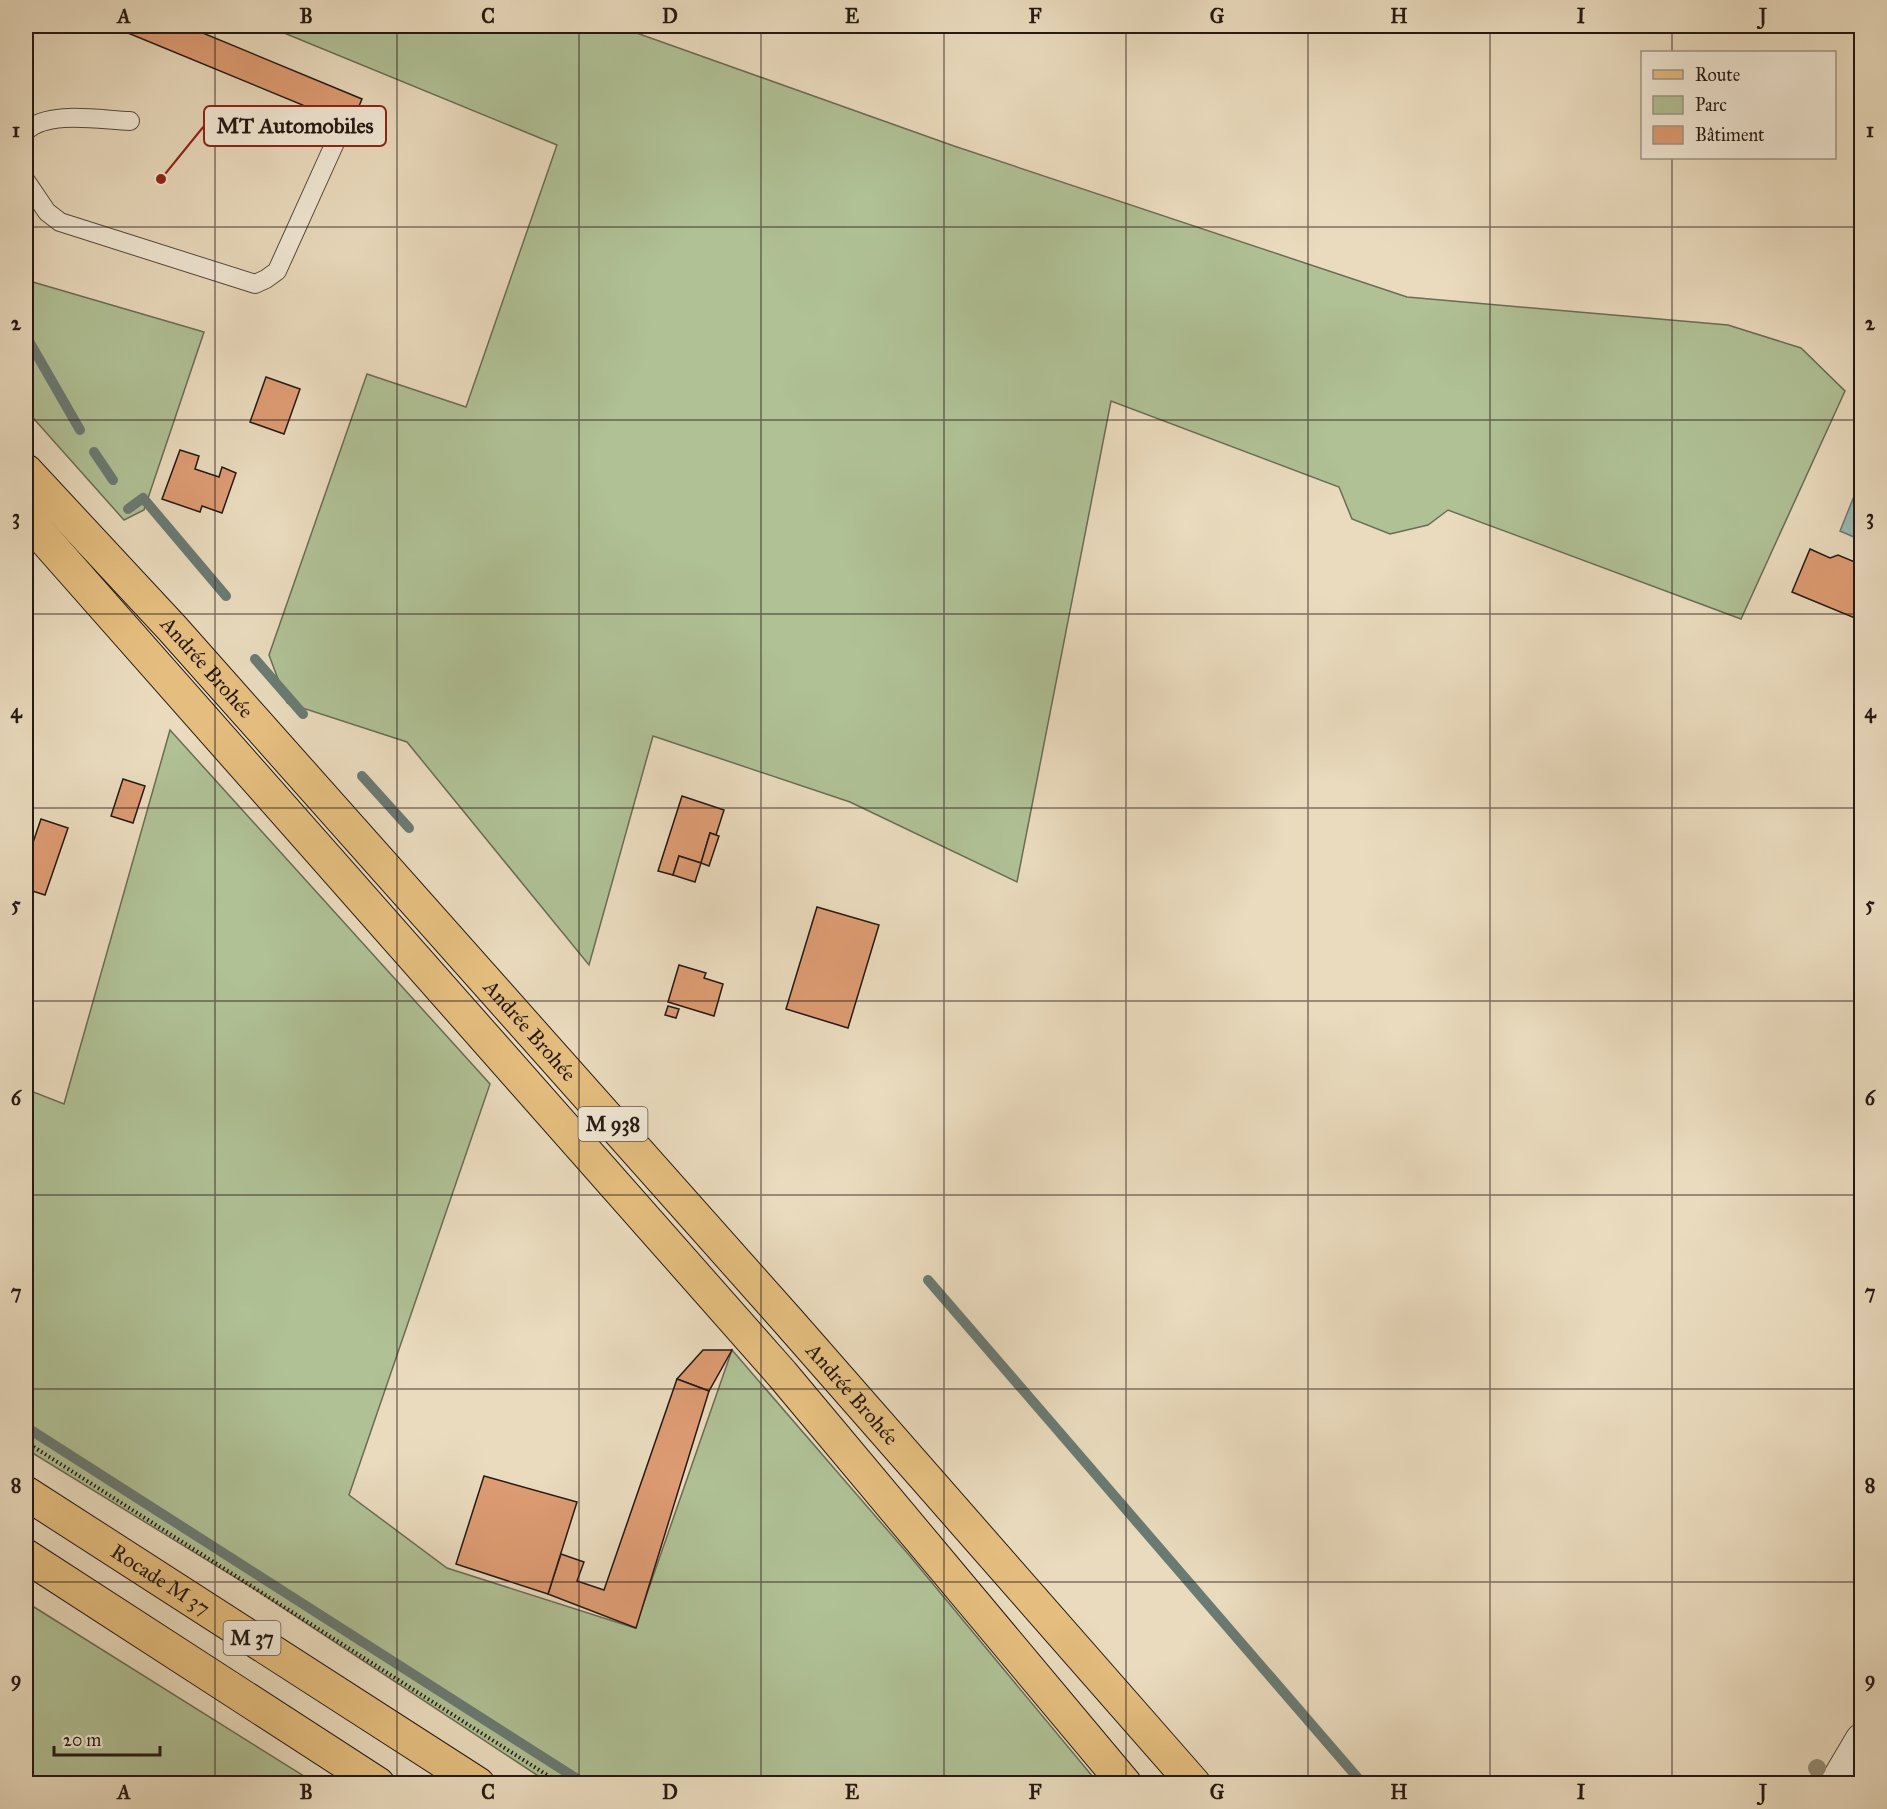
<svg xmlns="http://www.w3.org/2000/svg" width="1887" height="1809" font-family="'IM FELL Great Primer',serif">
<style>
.green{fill:#b0c196;stroke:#6a6c55;stroke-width:1.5}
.water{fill:#98bbb4;stroke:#6a7a74;stroke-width:1.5}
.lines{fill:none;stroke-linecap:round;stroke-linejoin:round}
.stream{stroke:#6a7a74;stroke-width:10}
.building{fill:#de9c73;stroke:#241814;stroke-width:1.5}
.lane-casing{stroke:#56493e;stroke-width:20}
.street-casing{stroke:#56493e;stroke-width:35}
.primary-casing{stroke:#241814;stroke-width:35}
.highway-casing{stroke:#241814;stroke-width:35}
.path{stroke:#241814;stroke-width:4;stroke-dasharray:1.5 3;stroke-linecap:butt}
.lane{stroke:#f1e8d5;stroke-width:18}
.street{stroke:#f1e8d5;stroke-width:33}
.primary{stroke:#e5be7f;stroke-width:33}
.highway{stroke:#e5be7f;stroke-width:33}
.tree{fill:#948c76}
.grid{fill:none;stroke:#241814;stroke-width:1.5;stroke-opacity:0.55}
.labels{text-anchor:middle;stroke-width:4.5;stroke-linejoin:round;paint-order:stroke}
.shield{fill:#f1e8d5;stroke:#62564e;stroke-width:1.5}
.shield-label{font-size:20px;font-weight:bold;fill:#241814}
.street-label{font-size:21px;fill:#241814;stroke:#f1e8d5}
.leader{fill:none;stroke:#8f2418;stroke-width:2}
.callout-dot{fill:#8f2418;stroke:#f1e8d5;stroke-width:2}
.callout{fill:#f1e8d5;stroke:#8f2418;stroke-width:2}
.callout-label{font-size:22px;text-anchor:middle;font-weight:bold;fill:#241814}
.neatline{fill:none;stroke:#241814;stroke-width:2}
.grid-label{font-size:20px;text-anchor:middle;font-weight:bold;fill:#241814}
</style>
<rect width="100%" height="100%" fill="#eadbbe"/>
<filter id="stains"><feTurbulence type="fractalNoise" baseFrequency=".00333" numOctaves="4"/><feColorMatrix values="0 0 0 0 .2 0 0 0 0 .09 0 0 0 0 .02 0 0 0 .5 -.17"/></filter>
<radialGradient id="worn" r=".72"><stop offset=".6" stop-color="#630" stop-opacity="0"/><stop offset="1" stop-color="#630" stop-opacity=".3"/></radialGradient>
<g class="green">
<path d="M267,26H617L954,146L1407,297L1728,325L1801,348L1845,391L1741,619L1448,510L1428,525L1390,534L1352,519L1339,487L1111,401L1017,882L850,802L653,736L589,965L407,742L287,703L269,655L367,374L466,407L557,145Z"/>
<path d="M26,280L204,332L144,510L124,520L26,410Z"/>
<path d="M170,730L490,1084L349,1495L447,1568L635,1628L732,1350L909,1555L1098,1783H549L259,1592L26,1449V1089L64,1104Z"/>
<path d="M26,1602L315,1783H26Z"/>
</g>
<path class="water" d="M1861,479V540L1840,531Z"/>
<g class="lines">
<g class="stream">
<path d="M26,336L80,430"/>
<path d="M94,452L113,480"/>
<path d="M128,509L143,498L226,596"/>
<path d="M255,659L303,714"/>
<path d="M362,776L409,828"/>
<path d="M928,1280L1363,1784"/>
<path d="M26,1427L585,1784"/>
</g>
</g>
<g class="building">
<path d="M111,26H186L362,99L351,125Z"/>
<path d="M266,377L300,389L284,434L250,422Z"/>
<path d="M180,450L199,456L195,469L219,477L222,467L236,473L222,513L202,506L200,512L162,499Z"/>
<path d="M1810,549L1830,558L1838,555L1855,562L1858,570L1862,571V621L1792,592Z"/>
<path d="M123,779L145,786L133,823L111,816Z"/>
<path d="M682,796L724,810L716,835L710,833L701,863L679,856L673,875L658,871Z"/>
<path d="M41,819L68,828L45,895L26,889V863Z"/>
<path d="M710,833L719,836L709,866L701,863Z"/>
<path d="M679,856L701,863L695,882L673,875Z"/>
<path d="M817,907L879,925L848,1028L786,1009Z"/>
<path d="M679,965L706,973L704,978L723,984L714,1016L668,1002Z"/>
<path d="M668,1006L679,1009L676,1018L665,1015Z"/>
<path d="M703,1350H732L709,1391L677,1379Z"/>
<path d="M677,1379L709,1391L636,1628L548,1594L561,1554L584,1562L577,1581L604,1590Z"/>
<path d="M484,1476L577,1502L548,1594L456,1564Z"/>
</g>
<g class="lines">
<g class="lane-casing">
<g id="lane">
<path d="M26,131C49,110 100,120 130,121"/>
<path d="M26,181L47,212L60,222L255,284L266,279L277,271L338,136"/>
</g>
</g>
<g class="street-casing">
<path id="street" d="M1836,1784L1862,1740"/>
</g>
<g class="primary-casing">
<g id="primary">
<path id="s1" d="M26,471L172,628L789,1322L1194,1784"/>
<path d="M26,518L782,1374L1125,1784"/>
</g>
</g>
<g class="highway-casing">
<g id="highway">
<path id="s2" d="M26,1493L478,1784"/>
<path d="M26,1556L378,1784"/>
</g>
</g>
<path class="path" d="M26,1442L561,1784"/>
<use href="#lane" class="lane"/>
<use href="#street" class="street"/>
<use href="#primary" class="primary"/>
<use href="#highway" class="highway"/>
</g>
<circle class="tree" cx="1817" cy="1768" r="9"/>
<path class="grid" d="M215,26V1784M397,26V1784M579,26V1784M761,26V1784M944,26V1784M1126,26V1784M1308,26V1784M1490,26V1784M1672,26V52M1672,158V1784M26,227H1862M26,420H1862M26,614H1862M26,808H1862M26,1001H1862M26,1195H1862M26,1389H1862M26,1582H1862"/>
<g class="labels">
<g class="shield">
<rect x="578.5" y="1107" width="69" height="34" rx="4.5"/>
<rect x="223.5" y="1621" width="57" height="34" rx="4.5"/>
</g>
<g class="shield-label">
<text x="613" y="1131">M 938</text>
<text x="252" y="1645">M 37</text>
</g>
<g class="street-label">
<text dy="7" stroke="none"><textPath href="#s1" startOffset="267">Andrée Brohée</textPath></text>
<text dy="7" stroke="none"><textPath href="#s1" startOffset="753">Andrée Brohée</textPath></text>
<text dy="7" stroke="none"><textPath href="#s1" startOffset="1239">Andrée Brohée</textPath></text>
<text dy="7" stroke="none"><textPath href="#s2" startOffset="160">Rocade M 37</textPath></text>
</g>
</g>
<path class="leader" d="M161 179L204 126"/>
<circle class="callout-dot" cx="161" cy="179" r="6"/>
<rect class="callout" x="204" y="106" width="182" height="40" rx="6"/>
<g class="callout-label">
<text x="295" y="133">MT Automobiles</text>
</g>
<rect width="1887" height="1809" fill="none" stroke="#eadbbe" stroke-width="66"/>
<rect x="1641" y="51" width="195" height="108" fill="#f1e8d5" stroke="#9f9588" stroke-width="1.5"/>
<rect x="1653" y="70" width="30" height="9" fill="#e5be7f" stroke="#9f9588" stroke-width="1.5"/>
<text x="1695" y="81" font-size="18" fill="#241814">Route</text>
<rect x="1653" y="96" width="30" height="18" fill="#b0c196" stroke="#9f9588" stroke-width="1.5"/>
<text x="1695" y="111" font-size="18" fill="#241814">Parc</text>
<rect x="1653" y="126" width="30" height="18" fill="#de9c73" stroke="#9f9588" stroke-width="1.5"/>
<text x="1695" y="141" font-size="18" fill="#241814">Bâtiment</text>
<path d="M54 1746v9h106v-9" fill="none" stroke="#241814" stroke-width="3"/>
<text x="63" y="1746" font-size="18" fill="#241814" stroke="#f1e8d5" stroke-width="4.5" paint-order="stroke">20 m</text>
<rect x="33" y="33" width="1821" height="1743" class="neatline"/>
<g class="grid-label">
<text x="124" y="23">A</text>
<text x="306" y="23">B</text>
<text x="488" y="23">C</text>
<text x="670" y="23">D</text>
<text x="852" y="23">E</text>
<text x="1035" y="23">F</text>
<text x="1217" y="23">G</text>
<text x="1399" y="23">H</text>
<text x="1581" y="23">I</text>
<text x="1763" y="23">J</text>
<text x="16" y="137">1</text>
<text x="1870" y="137">1</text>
<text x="16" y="330">2</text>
<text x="1870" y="330">2</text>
<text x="16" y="524">3</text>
<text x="1870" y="524">3</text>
<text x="16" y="718">4</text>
<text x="1870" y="718">4</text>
<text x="16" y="911">5</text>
<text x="1870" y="911">5</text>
<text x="16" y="1105">6</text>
<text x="1870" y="1105">6</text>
<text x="16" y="1299">7</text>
<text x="1870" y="1299">7</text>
<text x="16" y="1492">8</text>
<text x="1870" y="1492">8</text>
<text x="16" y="1686">9</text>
<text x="1870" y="1686">9</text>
<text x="124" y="1799">A</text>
<text x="306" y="1799">B</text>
<text x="488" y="1799">C</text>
<text x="670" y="1799">D</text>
<text x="852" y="1799">E</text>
<text x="1035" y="1799">F</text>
<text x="1217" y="1799">G</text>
<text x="1399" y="1799">H</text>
<text x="1581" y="1799">I</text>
<text x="1763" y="1799">J</text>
</g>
<rect width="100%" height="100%" filter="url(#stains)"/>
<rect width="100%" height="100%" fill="url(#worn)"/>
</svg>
